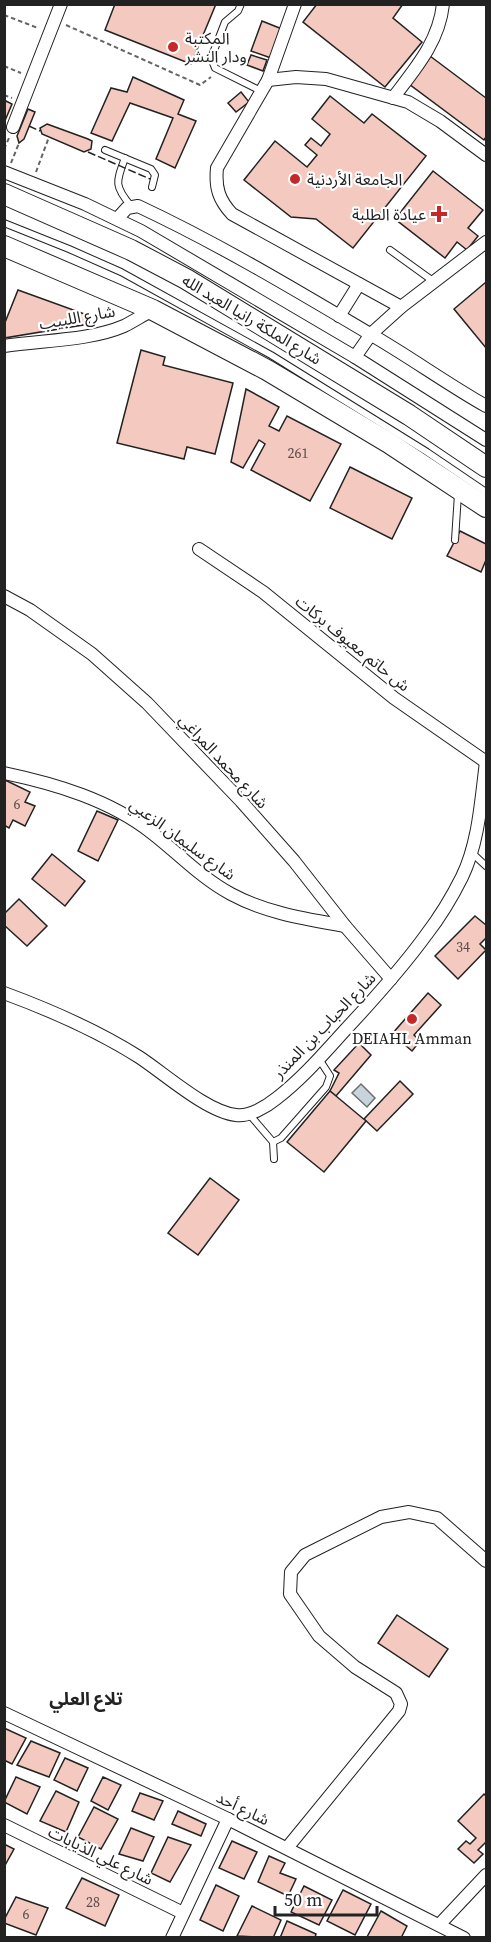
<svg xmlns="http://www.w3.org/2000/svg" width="491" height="1942" font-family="'Source Serif 4','Noto Sans Arabic',serif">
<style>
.water{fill:#c7d3dd;stroke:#6f6f6f;stroke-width:1.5}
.building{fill:#f3c9c0;stroke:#222;stroke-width:1.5}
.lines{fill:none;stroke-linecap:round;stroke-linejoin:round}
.lane-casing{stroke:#222;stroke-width:8}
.street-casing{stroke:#222;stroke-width:14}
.primary-casing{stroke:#222;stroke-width:22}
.path{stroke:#646464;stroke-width:2;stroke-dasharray:4.5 3;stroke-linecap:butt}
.lane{stroke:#fff;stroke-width:6}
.street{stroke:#fff;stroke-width:12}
.primary{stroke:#fff;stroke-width:20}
.fence{stroke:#222;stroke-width:1.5;stroke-dasharray:8 3;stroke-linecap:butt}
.poi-dot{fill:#c62828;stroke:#fff;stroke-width:2}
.labels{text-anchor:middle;stroke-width:4.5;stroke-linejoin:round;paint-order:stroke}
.number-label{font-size:14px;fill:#564c4a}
.poi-label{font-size:16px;fill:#222;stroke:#fff;text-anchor:start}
.street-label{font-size:16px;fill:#222;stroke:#fff}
.neighbourhood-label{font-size:18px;font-weight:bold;fill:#222;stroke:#fff}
</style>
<rect width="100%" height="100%" fill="#fff"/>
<path class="water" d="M361,1084L375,1098L367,1107L352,1093Z"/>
<g class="building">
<path d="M115,4H216L191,64L105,30Z"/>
<path d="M317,4H403L393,18L422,42L385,87L303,22Z"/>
<path d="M262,21L282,29L271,58L251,51Z"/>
<path d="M251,55L267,60L263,71L247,65Z"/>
<path d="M430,56L486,98V137L484,140L409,84Z"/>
<path d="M133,77L184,100L178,114L196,121L175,168L156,159L173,118L130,103L112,141L91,133L111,88L127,92Z"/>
<path d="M241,92L249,102L236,112L228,103Z"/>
<path d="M330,96L364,123L372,114L426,156L353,248L316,219L291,217L244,180L275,141L307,167L317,155L305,145L311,138L321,146L330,134L312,119Z"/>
<path d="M6,101L12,104L4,123V105Z"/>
<path d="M28,109L35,112L24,139L19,143L17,136Z"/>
<path d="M47,124L88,139L92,141L91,149L84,152L42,134L40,128Z"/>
<path d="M433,171L483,210L468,228L478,236L467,250L457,242L445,258L395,219Z"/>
<path d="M486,282V348L454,309Z"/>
<path d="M18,290L90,316L89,324L4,338V325Z"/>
<path d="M141,350L165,357L163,365L233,383L215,454L187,447L184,459L117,443Z"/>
<path d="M246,389L279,407L269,426L279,431L287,416L341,444L310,501L251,470L265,444L259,440L243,468L231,462Z"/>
<path d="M350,467L412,498L392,539L330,508Z"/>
<path d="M460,531L486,544V560L481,572L447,556Z"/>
<path d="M5,780L30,792L25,802L35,806L25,826L13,820L9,828L4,825Z"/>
<path d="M97,811L118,820L98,861L78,851Z"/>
<path d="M52,854L85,881L65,906L32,879Z"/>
<path d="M19,899L47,926L27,946L4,925V914Z"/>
<path d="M475,916L486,925V938L480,944L486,950L458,979L435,956Z"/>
<path d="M428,993L441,1005L414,1035L420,1041L412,1051L392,1034Z"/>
<path d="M359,1043L371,1055L336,1096L330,1091L339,1073L334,1070Z"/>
<path d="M400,1081L413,1094L377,1131L364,1119Z"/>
<path d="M330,1091L366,1121L324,1172L287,1142Z"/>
<path d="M210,1178L239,1200L198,1255L168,1233Z"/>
<path d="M397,1615L448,1649L429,1677L378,1643Z"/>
<path d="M4,1728L26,1738L12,1764L4,1760Z"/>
<path d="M31,1741L60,1753L49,1777L17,1765Z"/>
<path d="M65,1758L88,1768L77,1791L54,1780Z"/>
<path d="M16,1777L40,1787L27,1814L4,1802Z"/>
<path d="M103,1777L121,1785L108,1810L91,1801Z"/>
<path d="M56,1791L79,1802L66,1832L40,1821Z"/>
<path d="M140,1793L163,1801L154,1820L132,1811Z"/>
<path d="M484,1794L486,1796V1842L478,1850L483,1854L474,1863L458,1849L466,1841L470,1844L476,1838L458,1821Z"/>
<path d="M94,1807L118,1819L101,1849L78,1837Z"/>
<path d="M178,1811L206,1824L201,1836L172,1824Z"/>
<path d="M131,1828L154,1837L143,1861L119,1854Z"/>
<path d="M168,1837L191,1845L170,1882L151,1873Z"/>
<path d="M232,1841L257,1852L244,1879L219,1868Z"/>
<path d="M4,1844L14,1849L4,1867Z"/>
<path d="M269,1856L285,1863L280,1873L296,1879L288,1896L258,1882Z"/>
<path d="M82,1878L119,1895L105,1926L66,1908Z"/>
<path d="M216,1885L239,1896L223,1931L200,1920Z"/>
<path d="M304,1886L332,1900L319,1925L291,1912Z"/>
<path d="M343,1890L371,1904L355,1935L327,1921Z"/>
<path d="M16,1897L48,1908L36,1935L4,1923V1920Z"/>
<path d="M252,1906L281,1920L273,1938L237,1936Z"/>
<path d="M381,1911L407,1926L401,1938L367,1937Z"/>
<path d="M287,1921L316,1934L315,1938H280Z"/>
</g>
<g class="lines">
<g class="lane-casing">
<g id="lane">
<path d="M241,4L238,11L225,22L211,58L215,68L261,91"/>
<path d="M105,150L151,169L155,175L152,187"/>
<path d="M125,158C116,182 114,186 131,206"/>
<path d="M4,223L69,249L121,272L271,355L427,452L486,492"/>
<path d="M390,250L433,281"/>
<path d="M455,540L458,494"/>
<path d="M472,853L486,866"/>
<path d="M249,1114L273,1142L281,1138L326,1087L330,1076L319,1059"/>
<path d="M273,1142L274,1159"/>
</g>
</g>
<g class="street-casing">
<g id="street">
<path d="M295,4L268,80L217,168C215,188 219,200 232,214L401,307"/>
<path d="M268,80L296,77L326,79L408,102L440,121L486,155"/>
<path d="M393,98C415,69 439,42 443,4"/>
<path d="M13,127L61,4"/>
<path d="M4,172L85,204L141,231L355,357L486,440"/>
<path d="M118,218L127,208L138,206C219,244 294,289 370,334C410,357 447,384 486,406"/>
<path d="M339,316L359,284"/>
<path d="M4,346C42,340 89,341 124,326C134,321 143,315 153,310"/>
<path d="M355,357L371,334L401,307L486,242"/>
<path d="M199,549L263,592L394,698L486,762"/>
<path d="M4,596L30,610L92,654L147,703L241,801L294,861L345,926L391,979"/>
<path d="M4,773C56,784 110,800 152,833C178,853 201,878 231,894C266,913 306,919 345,926"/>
<path d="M4,993C50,1010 98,1031 139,1057C165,1074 207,1112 236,1115C249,1117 266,1107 277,1098C303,1078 325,1052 347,1028C375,998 402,968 426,935C440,917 452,897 462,877C479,842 481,800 486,762"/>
<path d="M4,1713L228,1819L464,1938"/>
<path d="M4,1825L183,1913"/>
<path d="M287,1848L399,1711L401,1704L396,1693L355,1667L319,1636L290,1594L291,1572L305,1555L381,1517L409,1512L437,1518L486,1561"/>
<path d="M439,1925L486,1875"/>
<path d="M172,1938L228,1819"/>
</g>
</g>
<g class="primary-casing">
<g id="primary">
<path d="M4,194L131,250L186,279L409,415L486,467"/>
<path d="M4,246L153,310L267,370L389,443L486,507"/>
</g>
</g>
<g class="path">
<path d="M4,8L6,4"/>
<path d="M4,15L38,28"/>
<path d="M66,25L200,85L211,77"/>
<path d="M4,66L21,73"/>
<path d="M4,95L12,98"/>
<path d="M4,149L9,138"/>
<path d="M11,163L19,143"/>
<path d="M36,172L49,137"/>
</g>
<use href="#lane" class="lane"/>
<use href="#street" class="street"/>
<use href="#primary" class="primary"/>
<g class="fence">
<path d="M29,126L40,131"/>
<path d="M88,152L150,179"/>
</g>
</g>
<g class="poi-dot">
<circle cx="173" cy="47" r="6"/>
<circle cx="295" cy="179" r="6"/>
<path d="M436 205h6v6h6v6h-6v6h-6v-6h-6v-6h6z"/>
<circle cx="412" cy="1019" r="6"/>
</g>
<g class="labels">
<g class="number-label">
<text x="298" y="458">261</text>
<text x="17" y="809">6</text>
<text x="463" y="952">34</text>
<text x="93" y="1907">28</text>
<text x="26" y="1919">6</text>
</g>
<g class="poi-label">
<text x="185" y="44">المكتبة<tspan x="185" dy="18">ودار النشر</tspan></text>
<text x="307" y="185">الجامعة الأردنية</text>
<text x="426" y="220" text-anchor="end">عيادة الطلبة</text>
<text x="412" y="1044" text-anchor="middle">DEIAHL Amman</text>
</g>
<g class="street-label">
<text transform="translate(77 317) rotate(-10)" y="6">شارع اللبيب</text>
<text transform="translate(252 319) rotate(31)" y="6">شارع الملكة رانيا العبد الله</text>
<text transform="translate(353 643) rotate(39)" y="6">ش حاتم معيوف بركات</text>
<text transform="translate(224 761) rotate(47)" y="6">شارع محمد المراغي</text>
<text transform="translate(183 839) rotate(36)" y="6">شارع سليمان الزعبي</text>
<text transform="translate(324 1025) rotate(-46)" y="6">شارع الحباب بن المنذر</text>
<text transform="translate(243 1808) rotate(26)" y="6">شارع أحد</text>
<text transform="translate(101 1855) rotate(26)" y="6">شارع علي الذيابات</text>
</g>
<g class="neighbourhood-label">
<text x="86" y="1705">تلاع العلي</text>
</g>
</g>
<rect width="491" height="1942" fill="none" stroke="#222222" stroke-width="12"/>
<path d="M275 1906v9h102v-9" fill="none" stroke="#222222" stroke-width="3"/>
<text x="284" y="1906" font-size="18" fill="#222222" stroke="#ffffff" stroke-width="4.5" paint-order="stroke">50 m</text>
</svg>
